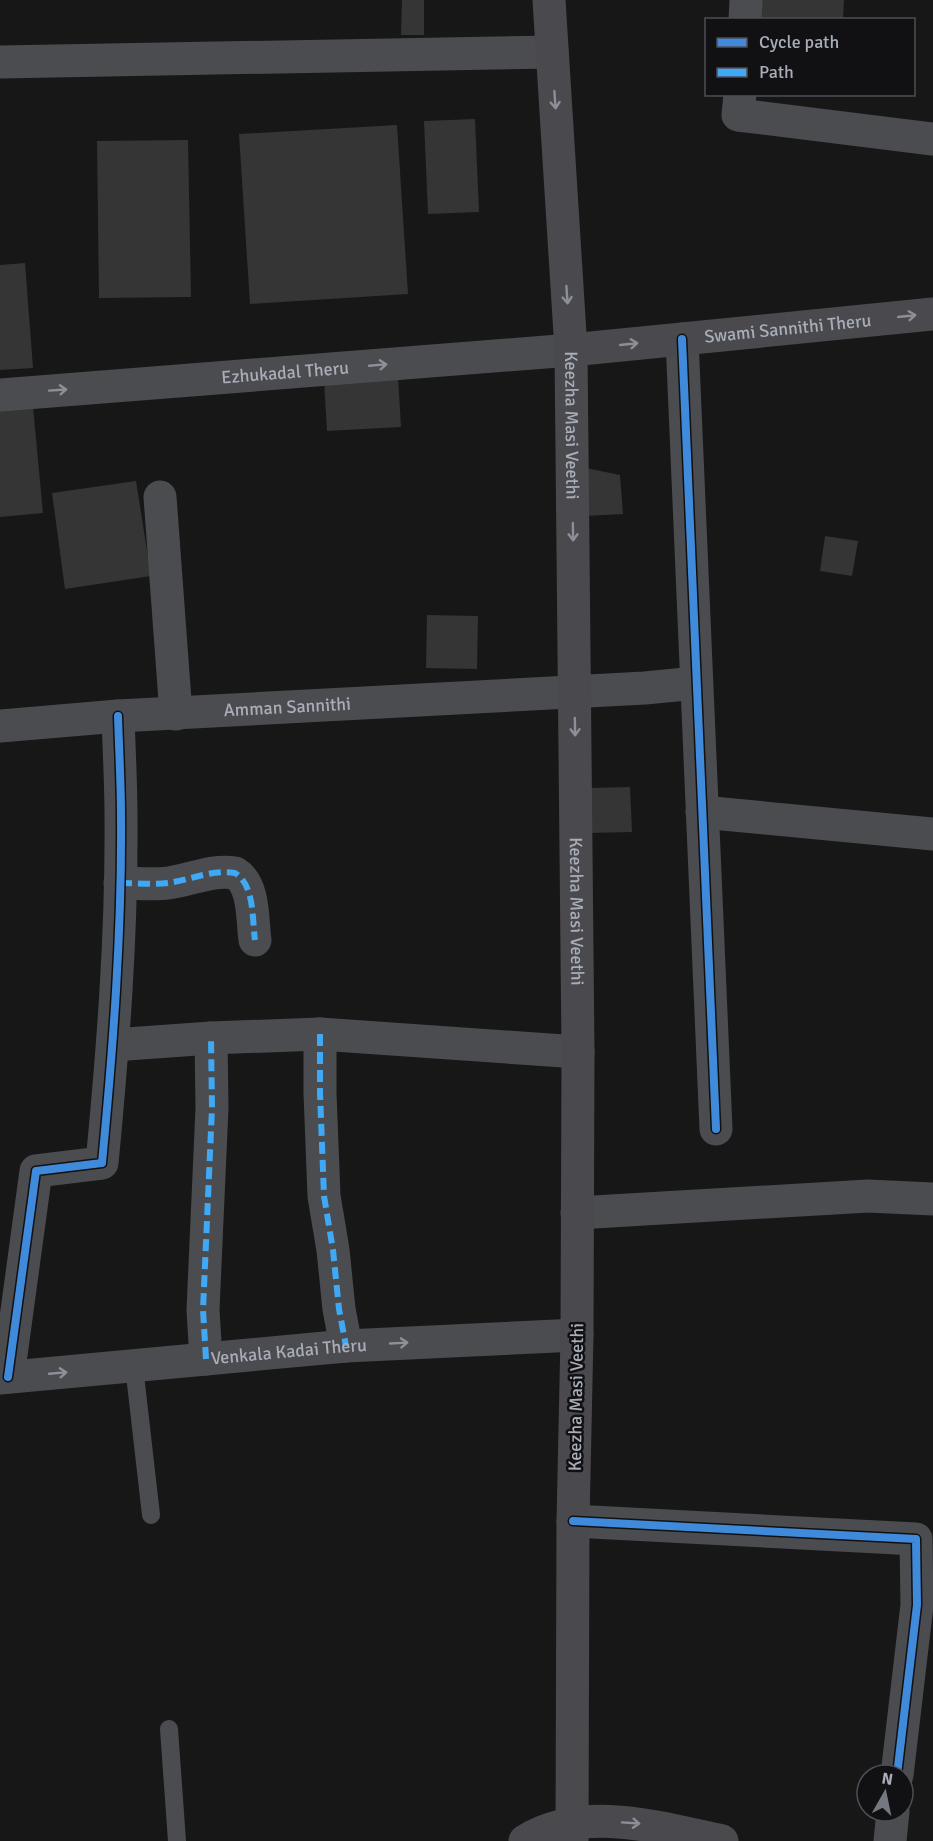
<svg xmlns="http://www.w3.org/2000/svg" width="933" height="1841" font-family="Signika,sans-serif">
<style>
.building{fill:#353536}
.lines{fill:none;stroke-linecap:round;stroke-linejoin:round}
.service{stroke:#4b4c50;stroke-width:18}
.minor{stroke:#4b4c50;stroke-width:33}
.tertiary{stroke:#4b4c50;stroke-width:33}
.secondary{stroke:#4a4a4e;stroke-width:33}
.quiet{stroke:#3fa9f5;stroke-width:6;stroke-dasharray:12 6;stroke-linecap:butt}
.cycleway-casing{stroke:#111113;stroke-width:11}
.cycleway{stroke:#408adc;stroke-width:8}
.oneway{stroke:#8c8f98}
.oneway2{stroke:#8c9099}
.labels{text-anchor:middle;stroke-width:5;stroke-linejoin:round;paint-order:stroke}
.street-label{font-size:18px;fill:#a8adb8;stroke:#111113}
</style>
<rect width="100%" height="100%" fill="#171717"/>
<g class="building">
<path d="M402,0H424V35H401Z"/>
<path d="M757,0H844L843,20H756Z"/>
<path d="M475,119L479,212L428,214L424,121Z"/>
<path d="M397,125L408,294L250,304L239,134Z"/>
<path d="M188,140L191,297L99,298L97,141Z"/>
<path d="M25,263L33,368L0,370V265Z"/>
<path d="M398,376L401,427L327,431L324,380Z"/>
<path d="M33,407L43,513L0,517V410Z"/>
<path d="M581,467L620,475L623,514L585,516Z"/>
<path d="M136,481L151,576L65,589L52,493Z"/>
<path d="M825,536L858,541L852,576L820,571Z"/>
<path d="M427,615L478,616L477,669L426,668Z"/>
<path d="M630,787L632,832L590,833L589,788Z"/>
</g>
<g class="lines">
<g class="service">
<path d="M134,1366L151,1515"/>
<path d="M169,1729L177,1841"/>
</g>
<g class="minor">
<path d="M745,20L746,0"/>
<path d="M0,62L552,52"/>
<path d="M740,94L738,115L933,139"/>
<path d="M682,339L716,1129"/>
<path id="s1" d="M0,395L571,350"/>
<path d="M160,497L176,714"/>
<path id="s2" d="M0,726L118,716L645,688L696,683"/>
<path d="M702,812L933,834"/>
<path d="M120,883C136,883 153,885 168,883C190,880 213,869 235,873C255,885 252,920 255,940"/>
<path d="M320,1034V1093L324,1196L333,1250L339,1309L346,1346"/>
<path d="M113,1045L211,1038L320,1034L578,1052"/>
<path d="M577,1213L868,1196L933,1199"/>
<path d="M206,1359L203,1310L212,1108L211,1038"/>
<path d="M8,1377L36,1171L102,1163C113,1048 122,933 121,817C121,783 119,750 118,716"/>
<path d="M573,1521L916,1539L917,1605L897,1775"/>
<path d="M890,1841L893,1811"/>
</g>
<path class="tertiary" id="s3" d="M0,1378L346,1346L577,1335"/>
<g class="secondary">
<path id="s4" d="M549,0L571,350L578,1052L577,1335L573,1521L572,1841"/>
<path id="s5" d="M571,350L933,314"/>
<path d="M525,1841C584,1804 660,1828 722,1841"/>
</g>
<g class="quiet">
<path d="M120,883C136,883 153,885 168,883C190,880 213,869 235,873C255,885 252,920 255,940"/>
<path d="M320,1034V1093L324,1196L333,1250L339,1309L346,1346"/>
<path d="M206,1359L203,1310L212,1108L211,1038"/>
</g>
<g class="cycleway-casing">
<g id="cycleway">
<path d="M682,339L716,1129"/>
<path d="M8,1377L36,1171L102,1163C113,1048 122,933 121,817C121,783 119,750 118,716"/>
<path d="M573,1521L916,1539L917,1605L897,1775"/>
</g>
</g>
<use href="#cycleway" class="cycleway"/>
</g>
<defs><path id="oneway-shaft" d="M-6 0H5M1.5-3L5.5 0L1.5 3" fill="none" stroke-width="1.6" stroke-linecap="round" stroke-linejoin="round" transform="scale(1.5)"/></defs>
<g class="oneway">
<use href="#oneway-shaft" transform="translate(555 100) rotate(86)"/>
<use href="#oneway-shaft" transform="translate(567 295) rotate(86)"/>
<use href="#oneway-shaft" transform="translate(907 316) rotate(-6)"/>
<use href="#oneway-shaft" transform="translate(629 344) rotate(-6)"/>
<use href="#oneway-shaft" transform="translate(573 532) rotate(89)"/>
<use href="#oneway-shaft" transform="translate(575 727) rotate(89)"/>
<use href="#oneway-shaft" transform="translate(631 1823) rotate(4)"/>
</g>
<g class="oneway2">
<use href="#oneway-shaft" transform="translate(378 365) rotate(-5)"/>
<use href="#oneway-shaft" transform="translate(58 390) rotate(-4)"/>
<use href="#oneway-shaft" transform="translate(399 1343) rotate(-3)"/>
<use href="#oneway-shaft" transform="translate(58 1373) rotate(-5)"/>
</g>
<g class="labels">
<g class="street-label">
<text dy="6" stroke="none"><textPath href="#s5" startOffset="218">Swami Sannithi Theru</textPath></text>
<text dy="6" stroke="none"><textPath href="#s1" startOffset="286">Ezhukadal Theru</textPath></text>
<text dy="6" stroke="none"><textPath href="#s4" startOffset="426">Keezha Masi Veethi</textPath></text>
<text dy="6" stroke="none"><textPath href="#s2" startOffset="288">Amman Sannithi</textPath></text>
<text dy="6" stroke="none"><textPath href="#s4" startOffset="912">Keezha Masi Veethi</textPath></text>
<text dy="6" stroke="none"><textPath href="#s3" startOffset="290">Venkala Kadai Theru</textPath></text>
<text transform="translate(576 1397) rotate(-89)" y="6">Keezha Masi Veethi</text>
</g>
</g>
<rect x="705" y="18" width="210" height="78" fill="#111113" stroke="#4d4f55" stroke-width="1.5"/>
<rect x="717" y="38" width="30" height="9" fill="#408adc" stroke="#4d4f55" stroke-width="1.5"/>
<text x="759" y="48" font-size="18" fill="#a8adb8">Cycle path</text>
<rect x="717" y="68" width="30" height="9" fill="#3fa9f5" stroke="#4d4f55" stroke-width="1.5"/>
<text x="759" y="78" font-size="18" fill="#a8adb8">Path</text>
<g transform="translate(885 1793) rotate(9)"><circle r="28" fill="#111113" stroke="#4d4f55" stroke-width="1.5"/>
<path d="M0-4.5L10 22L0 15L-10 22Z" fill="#757880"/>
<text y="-9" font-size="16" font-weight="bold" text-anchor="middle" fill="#a8adb8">N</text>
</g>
</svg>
